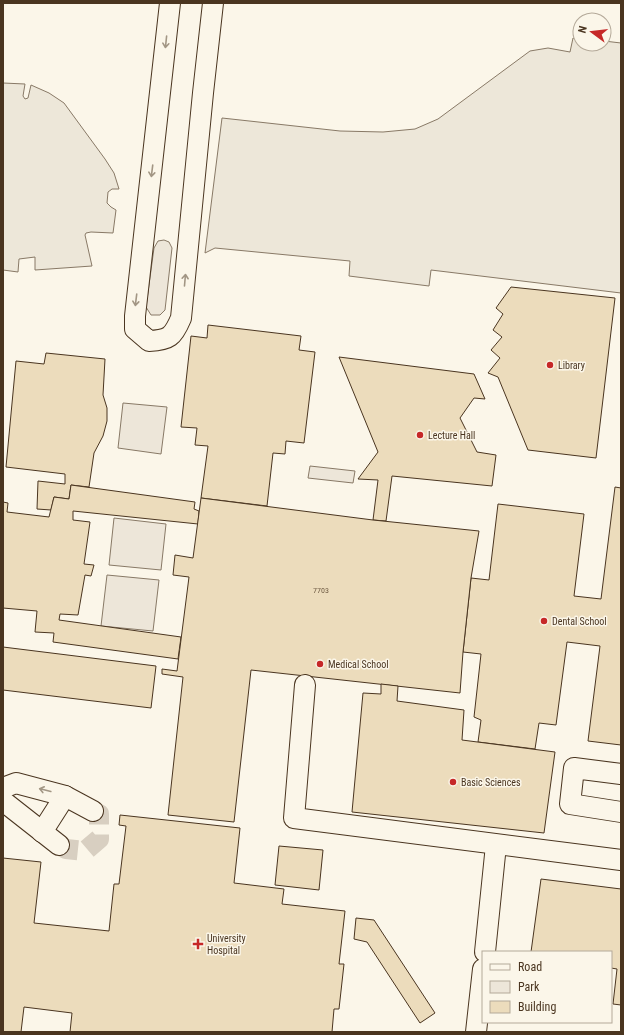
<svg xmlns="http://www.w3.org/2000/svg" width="624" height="1035" font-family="'Roboto Condensed',sans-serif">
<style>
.green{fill:#ede6d9;stroke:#887966}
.parking{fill:#ede7d9;stroke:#887966}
.building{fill:#ecdcbc;stroke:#4a3520}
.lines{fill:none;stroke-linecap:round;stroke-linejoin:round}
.minor-tunnel{stroke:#d8cfc1;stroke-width:20;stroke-dasharray:20 10;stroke-linecap:butt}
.minor-casing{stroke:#4a3520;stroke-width:22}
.minor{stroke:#fbf6e9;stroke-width:20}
.oneway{stroke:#a29684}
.poi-dot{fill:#c62828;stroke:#fbf6e9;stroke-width:1.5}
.labels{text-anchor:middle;stroke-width:3;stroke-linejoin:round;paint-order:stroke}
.number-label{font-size:8px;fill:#725f47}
.poi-label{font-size:10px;fill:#4a3520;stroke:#fbf6e9;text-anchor:start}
</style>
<rect width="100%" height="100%" fill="#fbf6e9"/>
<g class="green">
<path d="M164,240L169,242L172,248L165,310L160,315H151L146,307L154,248L158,241Z"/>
<path d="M123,403L167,407L161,454L118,448Z"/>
<path d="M310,466L355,471L353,483L308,478Z"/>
<path d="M114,518L166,524L161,570L109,565Z"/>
<path d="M107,575L159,580L153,631L101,626Z"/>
</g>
<g class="parking">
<path d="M573,38L580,39V44H604V41L621,43V293L431,270L429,286L349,276L350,261L215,248L205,253L222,118L340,131L383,132L415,129L438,119L530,51L548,48L570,52Z"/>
<path d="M3,83L25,84L23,96L25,99L28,98L31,85L49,93L64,103L105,159L114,173L119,189H112L108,192L107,203L111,207L116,210L113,233L91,232L86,233L85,235L92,266L35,270V257L19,259L18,272L3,270Z"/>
</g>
<g class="building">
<path d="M511,287L615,298L596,458L528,450L498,377L488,373L500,358L491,350L502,337L493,330L503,314L496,308Z"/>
<path d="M208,325L301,336L299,350L315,352L304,443L286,441L285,454L273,453L267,506L201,498L208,446L195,445L197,428L181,427L191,336L207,338Z"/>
<path d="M46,353L105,359L103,395L107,408V421L103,436L94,453L89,487L71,485L69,499L54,497L51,510L37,509L38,481L65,484V474L6,467L16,361L44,364Z"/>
<path d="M339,357L474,374L485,399L474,398L460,418L477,452L496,455L492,486L392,476L386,521L373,520L378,480L358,479L378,452Z"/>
<path d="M71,485L195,502L194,509L199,511L198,524L73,511V520L90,522L84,564L94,565L91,576L85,575L78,615L60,614L59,620L181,637L178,659L53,642L54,633L35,632L37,611L3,608V502L8,503L7,512L49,517L54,497L69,499Z"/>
<path d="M615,487L621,488V745L588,741L600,646L567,642L556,725L539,723L535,749L478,742L481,720L474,717L481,654L463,652L471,578L489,580L498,504L584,514L574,596L601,599Z"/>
<path d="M201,498L373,520L479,531L471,578L463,652L460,693L251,670L234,822L168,815L183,677L162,674V669L177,671L189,577L173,575L175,555L193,558Z"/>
<path d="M3,647L156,666L151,708L3,690Z"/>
<path d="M381,684L398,686L397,701L464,710L462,740L555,752L544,833L352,812L363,693L381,694Z"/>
<path d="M120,815L240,828L234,883L284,889L282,904L345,911L339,964H344L339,1009H334L332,1032H70L72,1013L24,1007L21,1032H3V858L41,862L34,923L109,931L114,884H119L126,826L119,825Z"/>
<path d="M279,846L323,850L319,890L275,885Z"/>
<path d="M541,879L621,889V1005L613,1004L617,969L611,968V952H531Z"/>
<path d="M356,918L374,920L435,1013L420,1023L367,942L354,939Z"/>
</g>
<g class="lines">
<path class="minor-tunnel" d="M59,845L66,849L85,851L99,839V814L93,811"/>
<g class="minor-casing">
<g id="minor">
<path d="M170,3L135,316V329L149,341C169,340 173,337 181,318L203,93L213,3"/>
<path d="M305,685L294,818L621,860"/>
<path d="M621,774L574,768L570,804L621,812"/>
<path d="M3,788L16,783L65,796L93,811"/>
<path d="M3,801L59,845"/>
<path d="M42,832L65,796"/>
<path d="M485,952L496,845"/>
<path d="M476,1032L483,969"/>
</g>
</g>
<use href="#minor" class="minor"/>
</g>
<defs><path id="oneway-shaft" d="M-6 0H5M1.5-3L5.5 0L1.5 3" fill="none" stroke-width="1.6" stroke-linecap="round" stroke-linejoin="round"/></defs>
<g class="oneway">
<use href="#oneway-shaft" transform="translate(166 42) rotate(96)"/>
<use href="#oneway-shaft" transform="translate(152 171) rotate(97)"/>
<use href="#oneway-shaft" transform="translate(185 280) rotate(-85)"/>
<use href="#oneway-shaft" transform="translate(136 300) rotate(97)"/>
<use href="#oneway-shaft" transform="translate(45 790) rotate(-166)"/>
</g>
<g class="poi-dot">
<circle cx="550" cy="365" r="4"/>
<circle cx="420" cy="435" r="4"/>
<circle cx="544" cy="621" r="4"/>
<circle cx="320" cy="664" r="4"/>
<circle cx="453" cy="782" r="4"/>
<path d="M196 938h4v4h4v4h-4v4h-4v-4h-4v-4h4z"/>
</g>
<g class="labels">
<g class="number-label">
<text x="321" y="593">7703</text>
</g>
<g class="poi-label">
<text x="558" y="369">Library</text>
<text x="428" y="439">Lecture Hall</text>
<text x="552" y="625">Dental School</text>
<text x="328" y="668">Medical School</text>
<text x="461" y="786">Basic Sciences</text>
<text x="207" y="942">University<tspan x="207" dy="12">Hospital</tspan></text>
</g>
</g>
<rect width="624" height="1035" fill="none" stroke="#4a3520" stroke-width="8"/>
<rect x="482" y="951" width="130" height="72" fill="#fbf6e9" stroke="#b4a999"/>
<rect x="490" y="964" width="20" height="6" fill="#fbf6e9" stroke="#b4a999"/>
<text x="518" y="971" font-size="12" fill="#4a3520">Road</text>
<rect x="490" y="981" width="20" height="12" fill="#ede6d9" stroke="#b4a999"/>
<text x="518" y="991" font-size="12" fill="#4a3520">Park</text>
<rect x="490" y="1001" width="20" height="12" fill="#ecdcbc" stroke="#b4a999"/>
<text x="518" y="1011" font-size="12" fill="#4a3520">Building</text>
<g transform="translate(592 32) rotate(285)"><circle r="19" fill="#fbf6e9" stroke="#b4a999"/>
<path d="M0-3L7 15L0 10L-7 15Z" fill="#c62828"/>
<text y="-6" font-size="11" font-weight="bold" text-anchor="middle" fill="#4a3520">N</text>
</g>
</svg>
